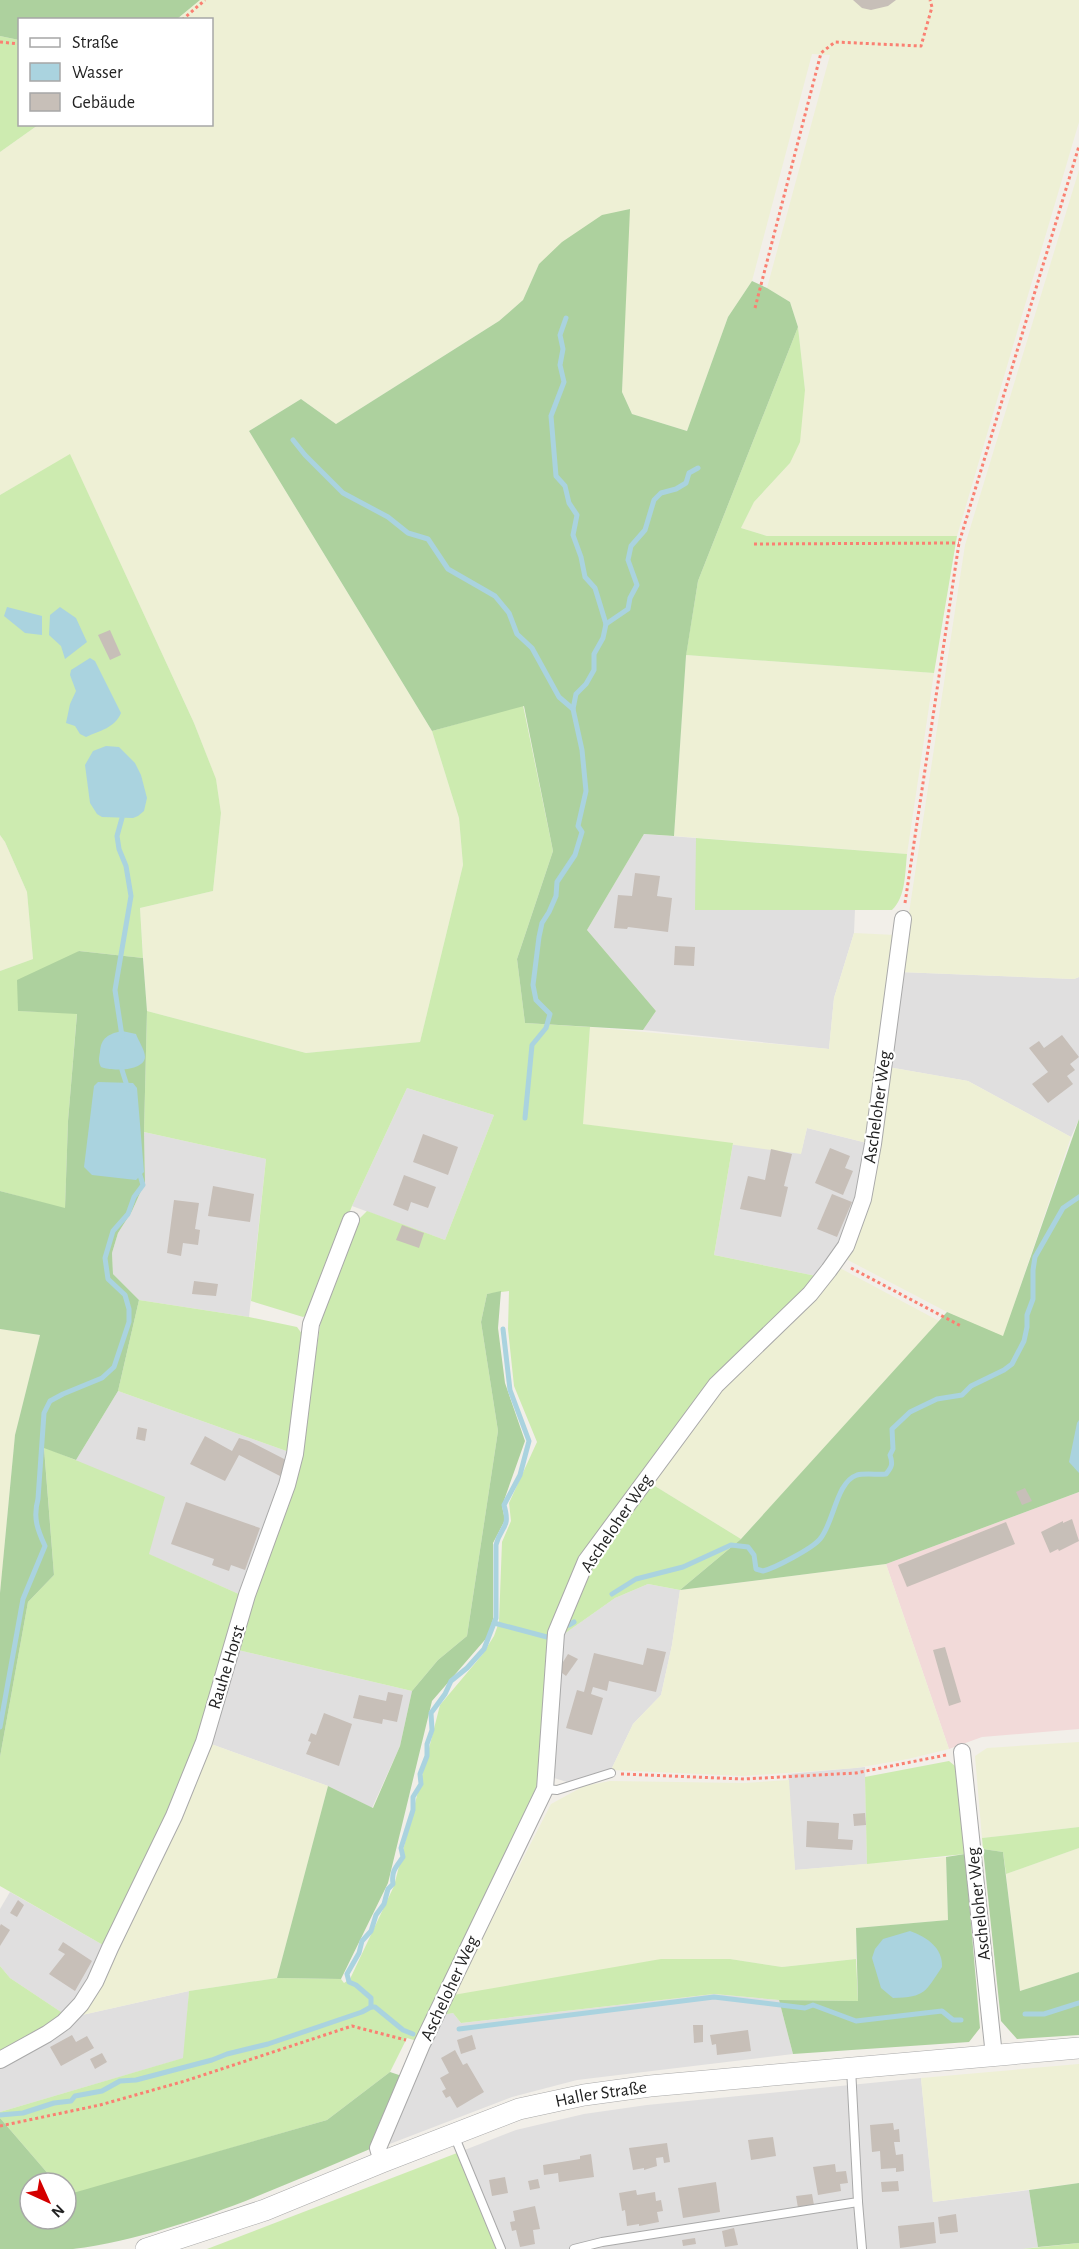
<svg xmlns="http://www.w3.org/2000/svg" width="1079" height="2249" font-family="'Alegreya Sans',sans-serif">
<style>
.residential{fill:#e0dfdf}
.commercial{fill:#f2dad9}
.farmland{fill:#eef0d5}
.grass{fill:#cdebb0}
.forest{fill:#add19e}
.water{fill:#aad3df}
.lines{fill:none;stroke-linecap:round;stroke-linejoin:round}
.stream{stroke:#aad3df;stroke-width:5}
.building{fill:#c7bfb8}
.service-casing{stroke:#a9a9a9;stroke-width:10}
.minor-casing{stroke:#a9a9a9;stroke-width:18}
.tertiary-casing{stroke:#a9a9a9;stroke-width:22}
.path{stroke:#fa8072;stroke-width:3;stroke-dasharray:3 3;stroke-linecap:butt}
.service{stroke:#fff;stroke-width:8}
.minor{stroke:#fff;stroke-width:16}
.tertiary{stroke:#fff;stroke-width:21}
.labels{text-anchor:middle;stroke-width:4.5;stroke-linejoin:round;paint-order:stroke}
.street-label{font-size:18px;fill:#222;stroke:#fff}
</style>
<rect width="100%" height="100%" fill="#f2efe9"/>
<g class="residential">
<path d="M644,834L696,838V910L855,909L854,933L834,998L829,1049L643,1030L656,1011L587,930Z"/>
<path d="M900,972L1074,979L1079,977V1119L1071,1137L968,1081L888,1067Z"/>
<path d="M407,1088L494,1115L445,1240L352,1206Z"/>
<path d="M807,1128L867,1143L857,1197L839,1245L816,1276L714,1255L733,1143L801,1153Z"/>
<path d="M144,1132L266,1159L249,1317L139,1300L113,1274L112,1253L118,1233L132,1211L145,1182Z"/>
<path d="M118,1391L292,1453L241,1595L148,1554L76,1460Z"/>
<path d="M648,1584L680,1590L672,1645L661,1695L633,1724L611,1770L567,1782L554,1778L564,1634L615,1598Z"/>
<path d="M238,1650L412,1691L400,1746L372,1808L328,1786L211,1744Z"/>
<path d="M865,1767L867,1864L795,1870L788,1774Z"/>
<path d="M10,1892L103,1945L84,1993L64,2014L10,1978L0,1966V1909Z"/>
<path d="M189,1991L184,2058L0,2112V2067L82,2015Z"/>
<path d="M714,1994L779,2000L793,2054L577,2080L512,2097L387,2145L443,2015L453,2013L461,2023Z"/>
<path d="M921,2078L933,2202L1029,2190L1038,2247L1023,2249H498L457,2153L516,2130L584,2114L647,2105Z"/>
</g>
<path class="commercial" d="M1079,1492V1729L982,1737L949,1749L886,1564Z"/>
<g class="farmland">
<path d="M200,0H1079V122L957,536H767L741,528L754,502L790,463L805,390L798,327L790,302L767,288L830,55L812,54L752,281L728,317L687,431L632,414L622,392L629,209L539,264L523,300L499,321L336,424L301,399L249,431L432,731L459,818L463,865L420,1042L306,1053L147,1011L140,908L213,891L221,813L216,780L194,723L70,455L0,495V152L38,125L212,124V20L177,19Z"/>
<path d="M1079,170V977L1074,979L900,972L965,545Z"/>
<path d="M686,655L934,673L907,854L674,836Z"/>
<path d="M0,835L5,842L27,892L33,959L0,971Z"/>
<path d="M854,933L896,935L867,1143L807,1128L801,1154L582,1124L590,1027L829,1049L834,998Z"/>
<path d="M888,1067L968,1081L1071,1137L1003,1337L947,1312L844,1258Z"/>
<path d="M838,1267L939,1321L741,1539L650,1483L730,1374Z"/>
<path d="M0,1329L40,1335L15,1435L0,1593Z"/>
<path d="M886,1564L949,1749L908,1759L856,1768L743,1776L611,1770L633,1724L661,1695L672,1645L680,1590Z"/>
<path d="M1079,1742V1827L982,1838L975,1756L987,1748Z"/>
<path d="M211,1744L328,1786L277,1978L189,1991L82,2015Z"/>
<path d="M789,1780L795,1870L946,1857L948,1920L856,1928V1959L782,1967L730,1959L453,1995L551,1804L584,1786L610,1781L744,1783Z"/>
<path d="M1079,1848V1972L1020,1991L1006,1874Z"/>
<path d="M1079,2064V2183L933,2202L921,2078Z"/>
</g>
<g class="grass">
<path d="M0,36L19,40L20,124L38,125L0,152Z"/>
<path d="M798,327L805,390L800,442L790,463L754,502L741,528L767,536H957L934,673L686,655L698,581Z"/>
<path d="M70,454L194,723L216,779L221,813L213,891L140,908L143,958L79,951L18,1011L77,1013L68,1121L65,1209L0,1191V971L33,959L27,892L5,842L0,835V495Z"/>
<path d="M523,705L553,851L517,959L525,1023L590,1027L583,1124L733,1143L714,1255L816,1276L717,1376L551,1629L541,1770L530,1808L417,2041L407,2038L390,2072L327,2120L67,2196L66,2183H56L0,2118V2112L183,2058L189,1991L277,1978L341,1979L344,1983L350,1979L394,1886L440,1705L482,1655L494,1636L499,1622L502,1542L511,1521L509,1503L537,1442L514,1386L508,1329L509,1291L487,1294L481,1322L498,1431L467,1636L438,1660L412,1691L238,1650L300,1456L323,1307L358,1220L367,1211L445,1240L494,1115L407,1088L352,1206L310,1313L303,1317L251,1301L266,1159L144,1132L147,1011L306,1053L420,1042L463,865L459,818L432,731Z"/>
<path d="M696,838L907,854C905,872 906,897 892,910H695Z"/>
<path d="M139,1300L249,1317L297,1327L305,1338L292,1453L118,1391Z"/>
<path d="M44,1447L165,1497L149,1554L241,1595L199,1739L168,1816L103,1945L0,1886V1757L28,1602L54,1575Z"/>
<path d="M650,1483L741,1539L680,1590L648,1584L615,1598L564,1634L593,1564Z"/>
<path d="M949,1761L955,1766L965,1854L867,1864L865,1777Z"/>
<path d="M1079,1827V1848L1006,1874L1003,1852L983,1849L982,1838Z"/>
<path d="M661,1959H730L782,1967L856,1959L858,2001L779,2000L714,1994L461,2023L453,2013L443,2015L453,1995Z"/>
<path d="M0,1966L10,1978L64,2014L32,2036L0,2052Z"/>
<path d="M457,2153L498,2249H207Z"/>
<path d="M1079,2243V2249H1023Z"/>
</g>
<g class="forest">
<path d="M0,0H200L177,19L20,20L19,40L0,36Z"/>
<path d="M630,209L622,392L632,414L687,431L728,317L752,281L767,288L790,302L798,327L698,581L686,656L674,836L644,834L587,930L656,1011L643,1030L525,1023L517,959L553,851L524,706L432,731L249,431L301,399L336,424L499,321L523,300L539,264L562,242L602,215Z"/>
<path d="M79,951L143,958L147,1011L144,1132L145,1182L132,1211L118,1233L112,1253L113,1274L139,1300L118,1391L76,1460L44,1448L54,1575L28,1602L0,1757V1593L15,1435L40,1335L0,1329V1191L65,1208L68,1121L77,1014L18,1011L17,980Z"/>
<path d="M1079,1119V1492L886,1564L680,1590L741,1539L947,1312L1003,1336Z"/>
<path d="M501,1291L498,1328L505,1383L525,1441L502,1506L505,1520L493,1543V1619L490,1634L432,1701L388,1883L341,1979L277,1978L328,1786L373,1808L400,1746L412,1691L438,1660L467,1636L498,1431L481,1322L487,1294Z"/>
<path d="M983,1849L1003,1852L1020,1991L1079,1972V2035L1017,2039L1001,2021Z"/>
<path d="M965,1854L980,2028L969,2042L793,2054L779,2000L858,2001L856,1928L948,1920L946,1857Z"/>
<path d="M390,2072L402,2076L370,2149C274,2189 177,2235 73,2249C49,2249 24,2249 0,2249V2118L56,2183H30V2219H66V2195L327,2120Z"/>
<path d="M1079,2183V2243L1038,2247L1029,2190Z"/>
</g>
<g class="water">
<path d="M7,607L42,616V635L25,633L4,616Z"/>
<path d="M60,607L76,618L87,642L65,659L61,646L49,635L50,615Z"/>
<path d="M90,658L95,661L121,713C115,728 99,731 86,737L80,734L75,726L66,723L70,704L76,691L70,675L71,670Z"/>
<path d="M106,746L119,747L135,763L141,775L147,798L144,811L138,816L133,818L102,817L97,814L90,803L85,765L93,751Z"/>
<path d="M122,1031L136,1034C138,1040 145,1050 145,1057C144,1072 110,1071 101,1067C98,1061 99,1058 100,1052C101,1038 108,1034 122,1031Z"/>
<path d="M98,1082L133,1083L137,1088L144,1172L136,1180L92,1175L84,1167L94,1086Z"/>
<path d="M1079,1420V1473L1069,1462L1077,1423Z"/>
<path d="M910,1931C927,1937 943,1948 942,1967C925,1992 926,1997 893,1998L881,1988L872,1958L875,1949L883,1939Z"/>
</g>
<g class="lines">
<g class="stream">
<path d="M293,440L305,455L343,493L388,517L408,533L428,539L448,569L495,596L509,613L517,634L532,648L559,697L573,709"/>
<path d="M606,624L628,609L630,598L637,585L628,560L631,546L645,530L654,500L661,493L676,489L686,483L689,473L698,468"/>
<path d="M122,1036L115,990L131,896L126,866L119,849L117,836L122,818"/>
<path d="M122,1063V1070L128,1089"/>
<path d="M525,1118L532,1045L546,1028L550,1014L536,1000L533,985L539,937L542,923L549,912L556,896L557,882L575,855L582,832L578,826L586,791L582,750L573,709L576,694L586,684L594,670V654L603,638L606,624L595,588L585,577L581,557L573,535L577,515L569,503L565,486L556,476L551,416L564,382L560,365L563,349L560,335L566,318"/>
<path d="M612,1594L636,1579L683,1567L731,1545L748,1547L754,1555L756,1569L763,1571C775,1568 813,1548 820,1539C834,1523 836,1482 857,1475C865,1473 878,1475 886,1474C892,1467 893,1464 890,1455L893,1449L892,1429L910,1412L937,1399L962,1395L971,1386L1004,1370L1012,1364L1024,1341L1027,1327V1315L1033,1299V1270L1035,1257L1063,1208L1079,1197"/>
<path d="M494,1623L547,1637"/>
<path d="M569,1625L574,1622"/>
<path d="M0,1727L23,1599L45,1546C37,1529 33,1517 38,1499L44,1413L50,1401L63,1394L102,1378L114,1367L129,1322V1309L125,1295L108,1279L105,1258L113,1231L128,1214L134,1197L143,1185L139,1172"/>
<path d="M371,2007H375L403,2030L413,2034"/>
<path d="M1025,2014H1044L1079,2003"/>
<path d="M459,2029L714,1997L805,2008L813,2005L856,2021L942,2011L953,2020H961"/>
<path d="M0,2115L23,2113L54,2103L71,2101L75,2096L102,2091L120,2081L136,2080L212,2060L227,2054L268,2044L362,2012L371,2007V1998L356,1985L349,1982L347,1974L359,1953L362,1941L371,1931L376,1915L384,1904L388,1889L393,1884C391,1871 396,1867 403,1857L401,1848L413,1810V1797L421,1784L420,1774L427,1756V1744L432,1730L431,1713L445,1694L451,1681L467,1668L484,1649L496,1618V1545C501,1525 511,1529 504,1505L520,1475L529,1441L510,1390L503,1329"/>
</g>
</g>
<g class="building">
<path d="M853,0H896L888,6L871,10L862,8Z"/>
<path d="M110,630L121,655L110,660L98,635Z"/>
<path d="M635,873L660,876L657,896L672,898L668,932L628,927L627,929L614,928L618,895L632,896Z"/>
<path d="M675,946L695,947L694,966L674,965Z"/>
<path d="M1062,1035L1079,1057L1070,1064L1075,1070L1067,1076L1073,1084L1048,1103L1032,1084L1048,1072L1029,1048L1039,1041L1044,1048Z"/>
<path d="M423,1134L458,1147L448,1175L413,1162Z"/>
<path d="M830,1148L850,1156L845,1168L853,1171L843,1195L815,1183Z"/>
<path d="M771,1149L792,1154L784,1186L788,1187L781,1217L740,1209L748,1176L765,1180Z"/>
<path d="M404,1175L436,1187L428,1208L411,1202L408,1211L393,1205Z"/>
<path d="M213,1186L254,1194L250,1222L208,1216Z"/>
<path d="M832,1194L852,1202L837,1237L817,1229Z"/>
<path d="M174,1200L199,1203L195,1229L200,1230L198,1245L183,1243L181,1256L167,1253Z"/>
<path d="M402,1225L424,1233L419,1248L396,1240Z"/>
<path d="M194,1281L218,1284L216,1296L192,1294Z"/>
<path d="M138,1427L147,1429L145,1441L136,1439Z"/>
<path d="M205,1436L232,1451L239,1438L249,1441L288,1461L280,1476L239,1455L225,1481L190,1464Z"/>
<path d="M1025,1488L1032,1501L1022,1505L1016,1492Z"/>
<path d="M186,1502L260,1528L245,1570L231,1565L229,1571L212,1565L214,1559L171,1544Z"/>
<path d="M1072,1519L1079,1541L1059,1551L1058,1549L1050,1553L1041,1532L1063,1521V1523Z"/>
<path d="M1006,1522L1015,1544L907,1587L898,1565Z"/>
<path d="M945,1647L961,1702L949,1706L933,1650Z"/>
<path d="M647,1648L666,1652L656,1692L609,1681L607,1691L593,1687L591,1694L603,1698L592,1735L566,1728L577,1690L584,1692L594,1653L643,1665Z"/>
<path d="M568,1654L578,1659L566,1676L558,1670Z"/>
<path d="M388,1692L403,1695L397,1722L383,1719L382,1724L353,1718L359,1695L386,1701Z"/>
<path d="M324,1713L352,1724L339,1766L306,1754L311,1742L308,1741L311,1733L316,1735Z"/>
<path d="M865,1813L866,1825L854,1826L853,1814Z"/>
<path d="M807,1821L839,1823L838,1839L853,1840L852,1850L806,1847Z"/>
<path d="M18,1900L24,1905L17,1917L10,1913Z"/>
<path d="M1,1924L10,1930L0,1946V1926Z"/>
<path d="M63,1942L92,1961L75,1991L49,1974L65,1954L58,1950Z"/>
<path d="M693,2025H703V2042L694,2043Z"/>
<path d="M748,2030L751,2051L717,2055L716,2044L712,2045L710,2035Z"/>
<path d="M72,2035L76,2042L87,2036L94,2048L61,2066L50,2047Z"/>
<path d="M472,2035L476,2049L461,2054L457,2040Z"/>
<path d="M455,2050L463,2065L467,2063L484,2092L457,2108L450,2096L446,2098L442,2091L446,2089L440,2078L449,2073L441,2058Z"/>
<path d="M102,2053L107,2062L95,2069L90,2059Z"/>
<path d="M893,2123L894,2130L899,2129L900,2142H894L896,2155L903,2154L904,2171L896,2172V2168L881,2169L880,2151L872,2152L870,2125Z"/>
<path d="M773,2137L776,2156L751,2160L748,2140Z"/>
<path d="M667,2143L670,2162L664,2163L663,2157L656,2158L657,2166L644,2170V2168L633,2170L629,2148Z"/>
<path d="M591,2154L594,2177L559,2182L558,2173L544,2175L543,2165L580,2159V2156Z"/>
<path d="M835,2164L836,2172L846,2171L848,2183L840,2184L841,2191L818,2195L813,2167Z"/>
<path d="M505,2177L508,2193L492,2196L489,2180Z"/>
<path d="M538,2179L540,2188L530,2190L528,2181Z"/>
<path d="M898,2181L899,2191L882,2192L881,2182Z"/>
<path d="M716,2182L720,2212L683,2218L678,2188Z"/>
<path d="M636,2190L637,2195L655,2192L656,2201L661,2200L663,2211L657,2212L659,2222L639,2226V2224L627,2226L625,2210L622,2211L619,2193Z"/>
<path d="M812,2194L814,2205L798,2208L796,2196Z"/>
<path d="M535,2206L540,2229L533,2230L535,2244L520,2247L516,2230L512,2231L510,2222L515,2221L513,2211Z"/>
<path d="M956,2214L958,2232L940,2234L938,2217Z"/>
<path d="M934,2222L936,2243L900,2248L898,2226Z"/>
<path d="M734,2228L738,2245L725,2247L722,2231Z"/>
<path d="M695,2238L696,2244L683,2246L682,2240Z"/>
</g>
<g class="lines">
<g class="service-casing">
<g id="service">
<path d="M545,1789L557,1790L611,1773"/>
<path d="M454,2135L501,2249"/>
<path d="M858,2202L862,2249"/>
<path d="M574,2249L602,2242L858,2202L851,2068"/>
</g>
</g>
<g class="minor-casing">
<g id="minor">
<path d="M962,1752L994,2056"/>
<path d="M0,2060L47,2034L64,2022L81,2004L95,1982L110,1948L174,1816L204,1742L247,1595L287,1485L295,1454L311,1324L351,1220"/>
<path d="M382,2162L378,2148L422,2044L545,1789L556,1633L586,1561L716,1385L810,1294L829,1270L846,1246L863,1199L873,1144L903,919"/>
</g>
</g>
<g class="tertiary-casing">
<g id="tertiary">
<path id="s1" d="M146,2249L265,2210L382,2162L519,2109L584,2095L650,2086L1079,2048"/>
</g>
</g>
<g class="path">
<path d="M182,20L205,0"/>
<path d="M0,42L20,44"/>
<path d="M755,308L821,53L835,42L921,46L932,7L930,0"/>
<path d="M754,544L959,543"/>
<path d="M905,903L959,543L1079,146"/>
<path d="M851,1268L961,1326"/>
<path d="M621,1774L744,1779L856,1773L946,1755"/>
<path d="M0,2126L100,2105L185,2081L352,2026L406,2040"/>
</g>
<use href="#service" class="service"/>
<use href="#minor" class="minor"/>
<use href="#tertiary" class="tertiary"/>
</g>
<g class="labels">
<g class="street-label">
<text transform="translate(877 1107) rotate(-82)" y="6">Ascheloher Weg</text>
<text transform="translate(616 1523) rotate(-56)" y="6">Ascheloher Weg</text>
<text transform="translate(226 1667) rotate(-73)" y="6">Rauhe Horst</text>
<text transform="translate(978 1904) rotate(-96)" y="6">Ascheloher Weg</text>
<text transform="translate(449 1988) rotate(-65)" y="6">Ascheloher Weg</text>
<text dy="6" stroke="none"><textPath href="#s1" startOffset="482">Haller Straße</textPath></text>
</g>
</g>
<rect x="18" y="18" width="195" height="108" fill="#ffffff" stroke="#a7a7a7" stroke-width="1.5"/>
<rect x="30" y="38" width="30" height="9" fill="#ffffff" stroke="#a7a7a7" stroke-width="1.5"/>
<text x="72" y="48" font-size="18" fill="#222222">Straße</text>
<rect x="30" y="63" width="30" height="18" fill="#aad3df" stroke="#a7a7a7" stroke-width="1.5"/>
<text x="72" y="78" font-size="18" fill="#222222">Wasser</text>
<rect x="30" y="93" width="30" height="18" fill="#c7bfb8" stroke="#a7a7a7" stroke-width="1.5"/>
<text x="72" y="108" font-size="18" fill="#222222">Gebäude</text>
<g transform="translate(48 2201) rotate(135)"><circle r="28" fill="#ffffff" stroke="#a7a7a7" stroke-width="1.5"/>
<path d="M0-4.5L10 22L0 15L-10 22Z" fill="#d40000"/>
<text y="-9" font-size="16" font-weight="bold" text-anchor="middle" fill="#222222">N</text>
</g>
</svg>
